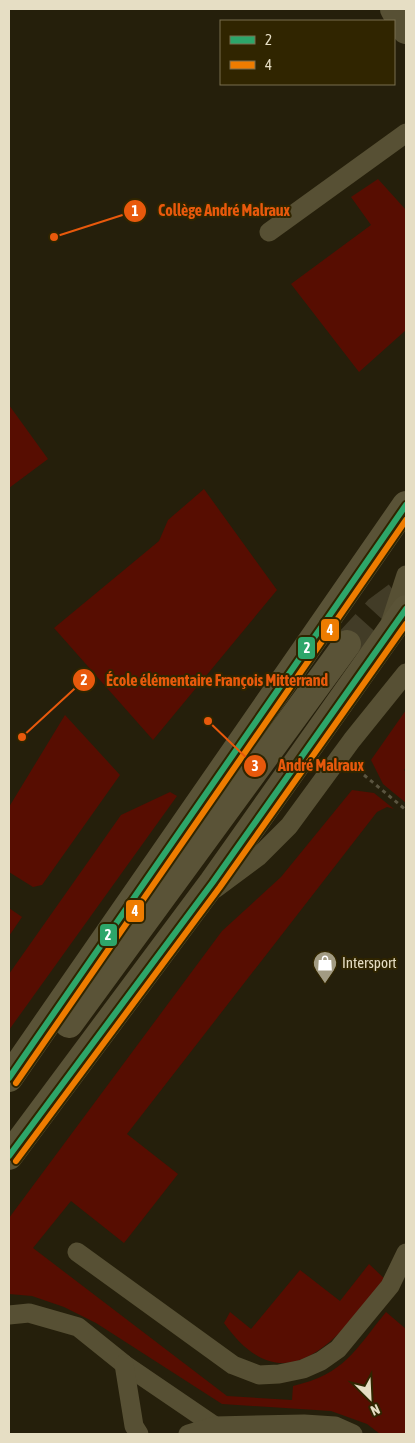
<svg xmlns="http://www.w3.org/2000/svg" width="415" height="1443" font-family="'Asap Condensed',sans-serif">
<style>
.green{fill:#570d01}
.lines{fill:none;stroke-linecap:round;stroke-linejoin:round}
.primary-tunnel{stroke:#423c27;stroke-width:28;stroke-dasharray:28 14;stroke-linecap:butt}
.path{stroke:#5a543f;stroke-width:3;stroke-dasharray:4 4;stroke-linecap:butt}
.lane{stroke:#575034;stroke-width:19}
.street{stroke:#575034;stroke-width:28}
.primary{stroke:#5a5337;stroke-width:28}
.bus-1-casing{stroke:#302500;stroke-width:10}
.bus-2-casing{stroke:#302500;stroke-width:10}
.bus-1{stroke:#2da66a;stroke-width:6}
.bus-2{stroke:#ee7c00;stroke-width:6}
.labels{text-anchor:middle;stroke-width:4;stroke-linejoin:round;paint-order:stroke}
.poi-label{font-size:15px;fill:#e6dec4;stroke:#302500;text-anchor:start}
.leader{fill:none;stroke:#e8590c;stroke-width:2}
.callout-dot{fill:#e8590c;stroke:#302500;stroke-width:2}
.mark-label{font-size:15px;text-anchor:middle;font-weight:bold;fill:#fff}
.callout-label{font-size:16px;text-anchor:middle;font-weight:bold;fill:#e8590c;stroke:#302500;stroke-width:4;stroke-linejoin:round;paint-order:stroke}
.line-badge{stroke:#302500;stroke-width:2}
.badge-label{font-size:14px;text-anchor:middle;font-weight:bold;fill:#fff}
</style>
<rect width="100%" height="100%" fill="#251f0b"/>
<g class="green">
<path d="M378,179L406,210V330L359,372L291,284L371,225L351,197Z"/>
<path d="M9,405L48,459L9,488Z"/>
<path d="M204,489L277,590L153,740L54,628L159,541L168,520Z"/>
<path d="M406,710V767L404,770L406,772V803L383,784L371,760Z"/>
<path d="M65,715L120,775L42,885L33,887L9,872V807Z"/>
<path d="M352,790L374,793L394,809L387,807L377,812L127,1134L178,1174L124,1243L71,1201L33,1248L227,1396L292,1400L293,1386C345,1374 355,1350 386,1312L406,1329V1434H380L367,1424L331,1411L222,1404L96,1323L64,1307L32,1296L9,1294V1218L222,931L281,877Z"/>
<path d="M170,792L177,796L9,1030V974L121,815Z"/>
<path d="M9,908L22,917L9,936Z"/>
<path d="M369,1264L387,1281C339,1334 287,1411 224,1323L230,1312L251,1329L300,1270L340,1301Z"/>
</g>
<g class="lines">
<path class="primary-tunnel" d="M347,644L378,610L406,589"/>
<path class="path" d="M364,775L406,810"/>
<g class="lane">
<path d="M269,232L406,133"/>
<path d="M391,621L406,575"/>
<path d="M215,889L258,857L289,826L352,740L406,673"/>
<path d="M77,1252L233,1365L259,1375L279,1374L303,1369L321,1361L338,1349L390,1286L406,1253"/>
<path d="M9,1315L29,1313L78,1327L124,1364L215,1426L220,1434"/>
<path d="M124,1364L134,1426L139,1434"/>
<path d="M188,1434L215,1426L304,1424L335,1426L353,1434"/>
</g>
<path class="street" d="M394,9L406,30"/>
<g class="primary">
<path d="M69,1024L347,644"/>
<path d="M9,1078L406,505"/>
<path d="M9,1156L213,882L406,609"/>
</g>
<g class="bus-1-casing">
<g id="bus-1">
<path d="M9,1078L406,505"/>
<path d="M9,1156L213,882L406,609"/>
</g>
</g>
<g class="bus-2-casing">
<g id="bus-2">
<path d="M16,1083L406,520"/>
<path d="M16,1161L220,887L406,624"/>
</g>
</g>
<use href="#bus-1" class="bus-1"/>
<use href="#bus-2" class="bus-2"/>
</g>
<defs>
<g id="shop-pin" transform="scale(1.25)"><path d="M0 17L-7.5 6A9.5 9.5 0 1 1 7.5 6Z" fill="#a29b83" stroke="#302500"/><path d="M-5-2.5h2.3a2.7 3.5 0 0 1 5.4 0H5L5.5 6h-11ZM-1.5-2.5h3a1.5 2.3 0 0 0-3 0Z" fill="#fff"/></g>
</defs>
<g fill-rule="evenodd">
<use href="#shop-pin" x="325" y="963"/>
</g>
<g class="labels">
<g class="poi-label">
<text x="342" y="968">Intersport</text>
</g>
</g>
<path class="leader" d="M54 237L135 211M22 737L84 680M208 721L255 766"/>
<g class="callout-dot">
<circle cx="54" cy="237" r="5"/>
<circle cx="22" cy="737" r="5"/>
<circle cx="208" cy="721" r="5"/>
<circle cx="135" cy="211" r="12"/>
<circle cx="84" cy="680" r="12"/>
<circle cx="255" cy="766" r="12"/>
</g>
<g class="mark-label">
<text x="135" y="216">1</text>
<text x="84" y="685">2</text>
<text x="255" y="771">3</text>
</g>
<g class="callout-label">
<text x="224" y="216">Collège André Malraux</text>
<text x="217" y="686">École élémentaire François Mitterrand</text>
<text x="321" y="771">André Malraux</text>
</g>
<g class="line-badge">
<rect x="320" y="618" width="20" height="24" rx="5" fill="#ee7c00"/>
<rect x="297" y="636" width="19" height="24" rx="5" fill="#2da66a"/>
<rect x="125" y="899" width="20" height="24" rx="5" fill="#ee7c00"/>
<rect x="99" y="923" width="19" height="24" rx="5" fill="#2da66a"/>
</g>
<g class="badge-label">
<text x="330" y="635">4</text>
<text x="307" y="653">2</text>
<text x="135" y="916">4</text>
<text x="108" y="940">2</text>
</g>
<rect width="415" height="1443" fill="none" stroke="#e6dec4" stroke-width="20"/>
<rect x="220" y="20" width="175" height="65" fill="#302500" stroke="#796f4e"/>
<rect x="230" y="36" width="25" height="8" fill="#2da66a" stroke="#796f4e"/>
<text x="265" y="45" font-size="15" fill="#e6dec4">2</text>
<rect x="230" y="61" width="25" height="8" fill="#ee7c00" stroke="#796f4e"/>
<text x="265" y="70" font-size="15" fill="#e6dec4">4</text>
<g transform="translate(370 1398) rotate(156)" stroke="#302500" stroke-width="4" paint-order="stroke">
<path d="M0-4L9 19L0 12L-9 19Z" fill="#e6dec4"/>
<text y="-8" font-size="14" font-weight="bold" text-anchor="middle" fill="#e6dec4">N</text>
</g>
</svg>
